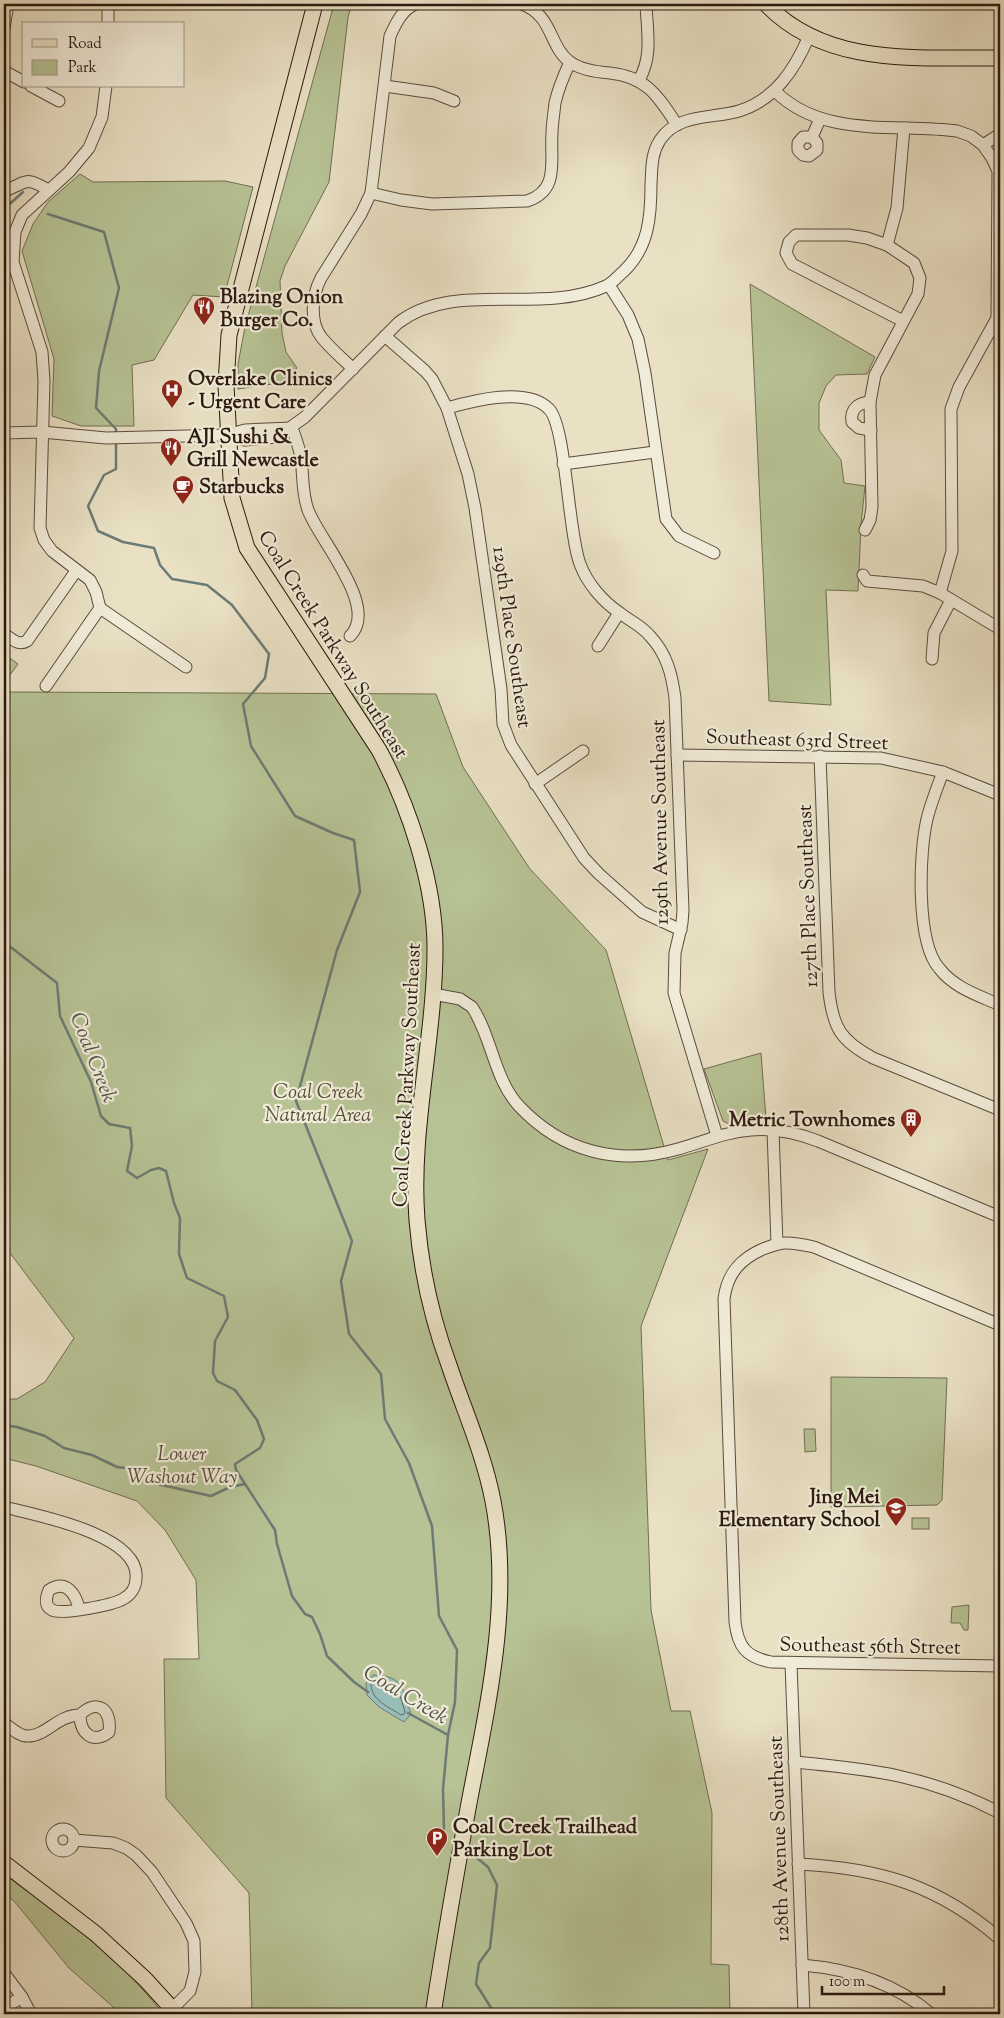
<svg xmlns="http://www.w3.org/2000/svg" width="1004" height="2018" font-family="'Sorts Mill Goudy',serif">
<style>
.green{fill:#b7c395;stroke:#716e52}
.water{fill:#98bcb8;stroke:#6c7b75}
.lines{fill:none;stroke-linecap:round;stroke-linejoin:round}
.shore{stroke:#626a64;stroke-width:1}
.stream{stroke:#6c7b75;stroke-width:2.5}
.minor-casing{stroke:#5b4b3d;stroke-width:13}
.major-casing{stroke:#2b1910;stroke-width:17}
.minor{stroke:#f1ecd9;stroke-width:11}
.major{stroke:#eae1c5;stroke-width:15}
.labels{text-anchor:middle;stroke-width:4.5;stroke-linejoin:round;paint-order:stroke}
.poi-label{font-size:20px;font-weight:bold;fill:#2b1910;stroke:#f1ecd9;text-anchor:start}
.street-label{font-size:20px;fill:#2b1910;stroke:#f1ecd9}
.park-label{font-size:20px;font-style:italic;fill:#554c38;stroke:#f1ecd9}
.water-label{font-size:21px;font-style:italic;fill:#51524b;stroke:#f1ecd9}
</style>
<rect width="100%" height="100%" fill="#eae1c5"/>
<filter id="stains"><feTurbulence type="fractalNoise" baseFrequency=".004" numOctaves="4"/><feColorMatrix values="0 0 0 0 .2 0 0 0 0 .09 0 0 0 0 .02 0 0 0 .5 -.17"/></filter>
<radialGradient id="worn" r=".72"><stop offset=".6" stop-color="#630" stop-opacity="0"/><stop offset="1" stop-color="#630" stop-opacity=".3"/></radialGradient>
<g class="green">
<path d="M334,4H352L348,17L329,182L285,266L280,281L282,333L286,352L297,368L279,383L238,389V364L245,327Z"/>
<path d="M80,174L93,182L225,181L253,187L224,297L193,295L154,360L132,365L134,426H81L52,416L54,359L22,251L33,224L48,202Z"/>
<path d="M750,284L875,357L867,374L836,375L826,386L819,403V430L841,460L844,483L865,486L861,525L858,591L826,590L831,705L769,701Z"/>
<path d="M4,654L18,664L4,683Z"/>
<path d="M4,692L436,694L463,767L530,869L606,950L668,1160L708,1149L641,1326L651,1610L671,1711H690L712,1813L711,1964L729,1965L730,2014H431L361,2012L360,2014H252L249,1893L166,1798L164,1659H199L196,1580L165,1530L137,1501L36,1466L4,1458V1399H17L45,1382L74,1338L4,1245Z"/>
<path d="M761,1053L766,1119L729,1124L723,1121L704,1069Z"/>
<path d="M831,1377L947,1378L942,1500L937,1505L831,1507Z"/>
<path d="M804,1429H815L816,1451L805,1452Z"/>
<rect x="912" y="1518" width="17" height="11"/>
<path d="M969,1605L968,1630H964L960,1623H951L952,1607Z"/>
<path d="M4,1874C60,1916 120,1957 163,2014H121L69,1968L14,1901L4,1894Z"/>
</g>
<path class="water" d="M373,1675C404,1676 402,1688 411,1714L404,1722L379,1707L367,1695L366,1683Z"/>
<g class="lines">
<path class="shore" d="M376,1680C399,1681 399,1693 405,1712L404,1714L401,1715C389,1707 372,1701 371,1685Z"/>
<g class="stream">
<path d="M4,209L23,192"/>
<path d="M48,214L104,232L119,288L99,371L96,408L116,429V435"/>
<path d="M116,441V469L104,475L88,506L98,531L123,542L154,548L160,565L172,579L207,585L232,605L269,654L265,678L243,704L251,746L295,816L333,833L354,840L360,892L337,950L296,1101L352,1241L341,1281L349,1334L381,1374L385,1419L409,1463L432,1526L439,1616L457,1650L455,1702L448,1735"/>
<path d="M4,942L57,983L60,1016L91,1082L101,1116L109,1124L130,1128L132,1146L127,1171L137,1178L151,1170L159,1168L166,1171L174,1203L180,1218L179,1254L187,1278L224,1296L228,1317L215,1341L213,1373L217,1381L235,1390L257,1420L264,1439L260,1448L235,1464L236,1470L275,1530L277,1544L292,1596L305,1614L312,1617L320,1634L327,1656L354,1682L368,1692"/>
<path d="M4,1425L17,1427L45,1436L64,1448L92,1455L117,1467L135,1469L148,1482L211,1496L230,1487L245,1484"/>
<path d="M408,1713L448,1735L443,1789L444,1830"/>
<path d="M477,1858L488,1867L497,1885L490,1948L479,1963L476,1984L495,2014"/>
</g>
<g class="minor-casing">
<g id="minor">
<path d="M522,4C553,15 549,47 570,62C581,70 597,72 610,73C647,77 658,96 677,125"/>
<path d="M108,24V4"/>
<path d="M4,28L8,4"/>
<path d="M4,71L24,82"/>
<path d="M639,80C653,56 647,31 646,4"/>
<path d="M31,86L59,101"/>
<path d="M385,86L434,93L454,101"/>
<path d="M775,91C823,139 896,123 957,131L971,136L983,145L1000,134"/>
<path d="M812,137L817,143V150L809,156L803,155L798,150V143L803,137H812L820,119"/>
<path d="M4,191C27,183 24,175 48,190"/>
<path d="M371,193L401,200L432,204L527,201C560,190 550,161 552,134C552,124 554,113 555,103C558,89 564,75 570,62"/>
<path d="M887,245L897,208L904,128"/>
<path d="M609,285L628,315L638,339L645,373L666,519L679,536L714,553"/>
<path d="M385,336L425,371L432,379L447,408L468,474L475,508L501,689L503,724L511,745L584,858L599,874L642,912L681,930"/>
<path d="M353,369C343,359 331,349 322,338C309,322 312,295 321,278L361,214L371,193L390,36C396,23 402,10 415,4"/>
<path d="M870,402C858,403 850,409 852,422L859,428L871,430"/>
<path d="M447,408C472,401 527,386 549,409C566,426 568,532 580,564C587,583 603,602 620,613C630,621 642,626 650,636C667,654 672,675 675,698L683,910L682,923L675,953L674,993L717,1136"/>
<path d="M292,428C295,436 298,444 300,453C304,472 301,491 308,510C319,540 380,607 350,636"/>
<path d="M4,433L42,432L106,438L227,435L245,430L292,428"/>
<path d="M227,435L245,440L277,437L305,417L398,323C455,279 540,316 606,286C613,283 618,276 624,271C649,247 651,216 651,184C652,168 651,154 660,140C678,113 712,119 739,111C775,100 795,69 809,36"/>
<path d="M563,464L655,452"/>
<path d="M865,530L870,520L872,507L870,402L875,375L918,294L920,278L914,263L887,245L867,238L848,235H796L789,242L786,253L792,264L903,321"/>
<path d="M863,575L867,581L923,586L940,593L1000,629"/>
<path d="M940,593L952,551L951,409L959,387L997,318L998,171L992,158L983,145"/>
<path d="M100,608L186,667"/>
<path d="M4,634C12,639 18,646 27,641L76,571"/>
<path d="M598,646L619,613"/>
<path d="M932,659L934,633L951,600"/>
<path d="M46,686L100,608L96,592L90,580L52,551L44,540L40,528L44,381L42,352L13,262L15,232L22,215L69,172L89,148L102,117L106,86"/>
<path d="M677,755L881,758L943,772L1000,795"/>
<path d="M820,756L829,992C833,1028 841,1041 873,1058L1000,1110"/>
<path d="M943,772C937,788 931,803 927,819C919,853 916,942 939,968C954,988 978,995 1000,1005"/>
<path d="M535,784L583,751"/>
<path d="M433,994L460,999L472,1007C492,1037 494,1079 519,1106C562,1152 619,1166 678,1149C703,1142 725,1132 751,1130C775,1128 797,1133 818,1141L1000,1217"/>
<path d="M773,1130L777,1244"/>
<path d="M1000,1325L814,1247C805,1245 795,1243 786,1243C778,1243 771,1246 763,1249C740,1259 727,1274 724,1299L735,1622C738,1647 746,1657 771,1662L1000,1666"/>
<path d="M4,1507C35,1515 140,1534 136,1578C136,1587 131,1595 123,1599C113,1605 62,1615 52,1610C44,1606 46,1597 49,1590C66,1579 76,1594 79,1609"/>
<path d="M791,1663L804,2014"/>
<path d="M4,1723C10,1727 20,1737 28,1736C46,1736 58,1715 80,1715C97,1698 112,1709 109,1732C93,1745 80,1733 80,1715"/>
<path d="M794,1762C872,1769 929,1776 1000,1813"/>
<circle cx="63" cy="1840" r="11"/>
<path d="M74,1840L113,1843L126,1848L136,1855L152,1872L186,1923L194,1941L195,1972L190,1991L173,2008"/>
<path d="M798,1864C879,1868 938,1885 1000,1939"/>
<path d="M802,1965C850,1969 894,1982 931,2014"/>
<path d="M4,1973L22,1997L31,2014"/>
<path d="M4,2008L22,1997"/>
</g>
</g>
<g class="major-casing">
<g id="major">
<path d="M315,4L229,335L226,385L232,498L247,548L379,750C409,806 435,884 435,948C435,1039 410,1129 417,1220C421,1269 432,1319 449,1365C464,1410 484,1454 493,1501C512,1601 488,1704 469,1803C456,1873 444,1944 433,2014"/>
<path d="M766,4C827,68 920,57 1000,58"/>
<path d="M4,1863L96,1934L145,1979L177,2014"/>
</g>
</g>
<use href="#minor" class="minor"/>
<use href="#major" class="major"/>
</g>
<defs>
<g id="restaurant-pin" transform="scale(1.125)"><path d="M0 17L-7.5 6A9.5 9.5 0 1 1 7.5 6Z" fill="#8f2418" stroke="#f1ecd9"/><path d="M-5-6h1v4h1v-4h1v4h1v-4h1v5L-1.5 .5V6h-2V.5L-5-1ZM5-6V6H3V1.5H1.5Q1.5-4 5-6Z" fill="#fff"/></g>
<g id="hospital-pin" transform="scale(1.125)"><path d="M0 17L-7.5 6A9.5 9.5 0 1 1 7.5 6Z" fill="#8f2418" stroke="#f1ecd9"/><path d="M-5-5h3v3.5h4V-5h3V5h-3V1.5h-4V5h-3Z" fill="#fff"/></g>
<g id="cafe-pin" transform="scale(1.125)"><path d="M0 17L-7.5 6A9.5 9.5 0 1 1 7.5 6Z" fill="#8f2418" stroke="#f1ecd9"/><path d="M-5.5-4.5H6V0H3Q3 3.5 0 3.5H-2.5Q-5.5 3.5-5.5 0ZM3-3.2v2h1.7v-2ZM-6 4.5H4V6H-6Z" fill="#fff"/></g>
<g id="building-pin" transform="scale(1.125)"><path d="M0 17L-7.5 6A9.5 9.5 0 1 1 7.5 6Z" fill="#8f2418" stroke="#f1ecd9"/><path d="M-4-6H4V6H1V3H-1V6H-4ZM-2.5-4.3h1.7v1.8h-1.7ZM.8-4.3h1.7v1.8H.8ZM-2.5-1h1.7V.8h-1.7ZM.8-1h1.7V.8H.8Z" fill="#fff"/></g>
<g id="school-pin" transform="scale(1.125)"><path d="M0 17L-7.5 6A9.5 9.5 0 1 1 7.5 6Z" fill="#8f2418" stroke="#f1ecd9"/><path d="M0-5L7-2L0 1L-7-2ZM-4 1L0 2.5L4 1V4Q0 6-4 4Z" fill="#fff"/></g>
<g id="parking-pin" transform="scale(1.125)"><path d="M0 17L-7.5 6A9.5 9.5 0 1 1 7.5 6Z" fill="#8f2418" stroke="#f1ecd9"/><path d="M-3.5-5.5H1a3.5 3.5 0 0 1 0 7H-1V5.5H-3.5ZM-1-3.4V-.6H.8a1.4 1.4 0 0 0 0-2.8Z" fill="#fff"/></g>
</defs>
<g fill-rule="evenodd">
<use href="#restaurant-pin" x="204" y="307"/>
<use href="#hospital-pin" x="172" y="390"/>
<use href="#restaurant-pin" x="171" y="448"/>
<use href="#cafe-pin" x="183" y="486"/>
<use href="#building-pin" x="911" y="1119"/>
<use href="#school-pin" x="896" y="1508"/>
<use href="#parking-pin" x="437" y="1838"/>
</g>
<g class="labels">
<g class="poi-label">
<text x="220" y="303">Blazing Onion<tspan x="220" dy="23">Burger Co.</tspan></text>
<text x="188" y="385">Overlake Clinics<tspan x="188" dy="23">- Urgent Care</tspan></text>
<text x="187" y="443">AJI Sushi &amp;<tspan x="187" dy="23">Grill Newcastle</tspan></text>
<text x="199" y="493">Starbucks</text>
<text x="895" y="1126" text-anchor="end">Metric Townhomes</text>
<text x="880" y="1503" text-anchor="end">Jing Mei<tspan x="880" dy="23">Elementary School</tspan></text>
<text x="453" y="1833">Coal Creek Trailhead<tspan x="453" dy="23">Parking Lot</tspan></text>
</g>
<g class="street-label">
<text transform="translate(513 637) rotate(82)" y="7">129th Place Southeast</text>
<text transform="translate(334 644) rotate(58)" y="7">Coal Creek Parkway Southeast</text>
<text transform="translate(797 739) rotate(2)" y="7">Southeast 63rd Street</text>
<text transform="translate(659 822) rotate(-91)" y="7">129th Avenue Southeast</text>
<text transform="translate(807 896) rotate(-92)" y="7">127th Place Southeast</text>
<text transform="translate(406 1075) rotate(-87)" y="7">Coal Creek Parkway Southeast</text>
<text transform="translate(870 1645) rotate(1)" y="7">Southeast 56th Street</text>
<text transform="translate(778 1839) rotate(-92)" y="7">128th Avenue Southeast</text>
</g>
<g class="park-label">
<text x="318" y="1098">Coal Creek<tspan x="318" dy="23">Natural Area</tspan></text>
<text x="182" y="1460">Lower<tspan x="182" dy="23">Washout Way</tspan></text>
</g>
<g class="water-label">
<text transform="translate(94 1057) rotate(69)" y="7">Coal Creek</text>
<text transform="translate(406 1694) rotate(31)" y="7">Coal Creek</text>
</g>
</g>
<rect width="1004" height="2018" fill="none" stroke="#eae1c5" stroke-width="20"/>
<rect x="5" y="5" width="994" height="2008" fill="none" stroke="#2b1910" stroke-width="2.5"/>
<rect x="10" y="10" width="984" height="1998" fill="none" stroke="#2b1910"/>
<rect x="22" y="22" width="162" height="65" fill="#f1ecd9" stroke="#a29889"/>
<rect x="32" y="39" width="25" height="8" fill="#eae1c5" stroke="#a29889"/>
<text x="68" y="48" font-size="15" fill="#2b1910">Road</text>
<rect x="32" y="60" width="25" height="15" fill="#b7c395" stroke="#a29889"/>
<text x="68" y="72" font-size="15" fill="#2b1910">Park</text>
<path d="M822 1986v8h122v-8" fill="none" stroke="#2b1910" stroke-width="2.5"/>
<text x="829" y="1986" font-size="15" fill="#2b1910" stroke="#f1ecd9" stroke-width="4" paint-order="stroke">100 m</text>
<rect width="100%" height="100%" filter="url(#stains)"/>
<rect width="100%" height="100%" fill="url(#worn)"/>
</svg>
